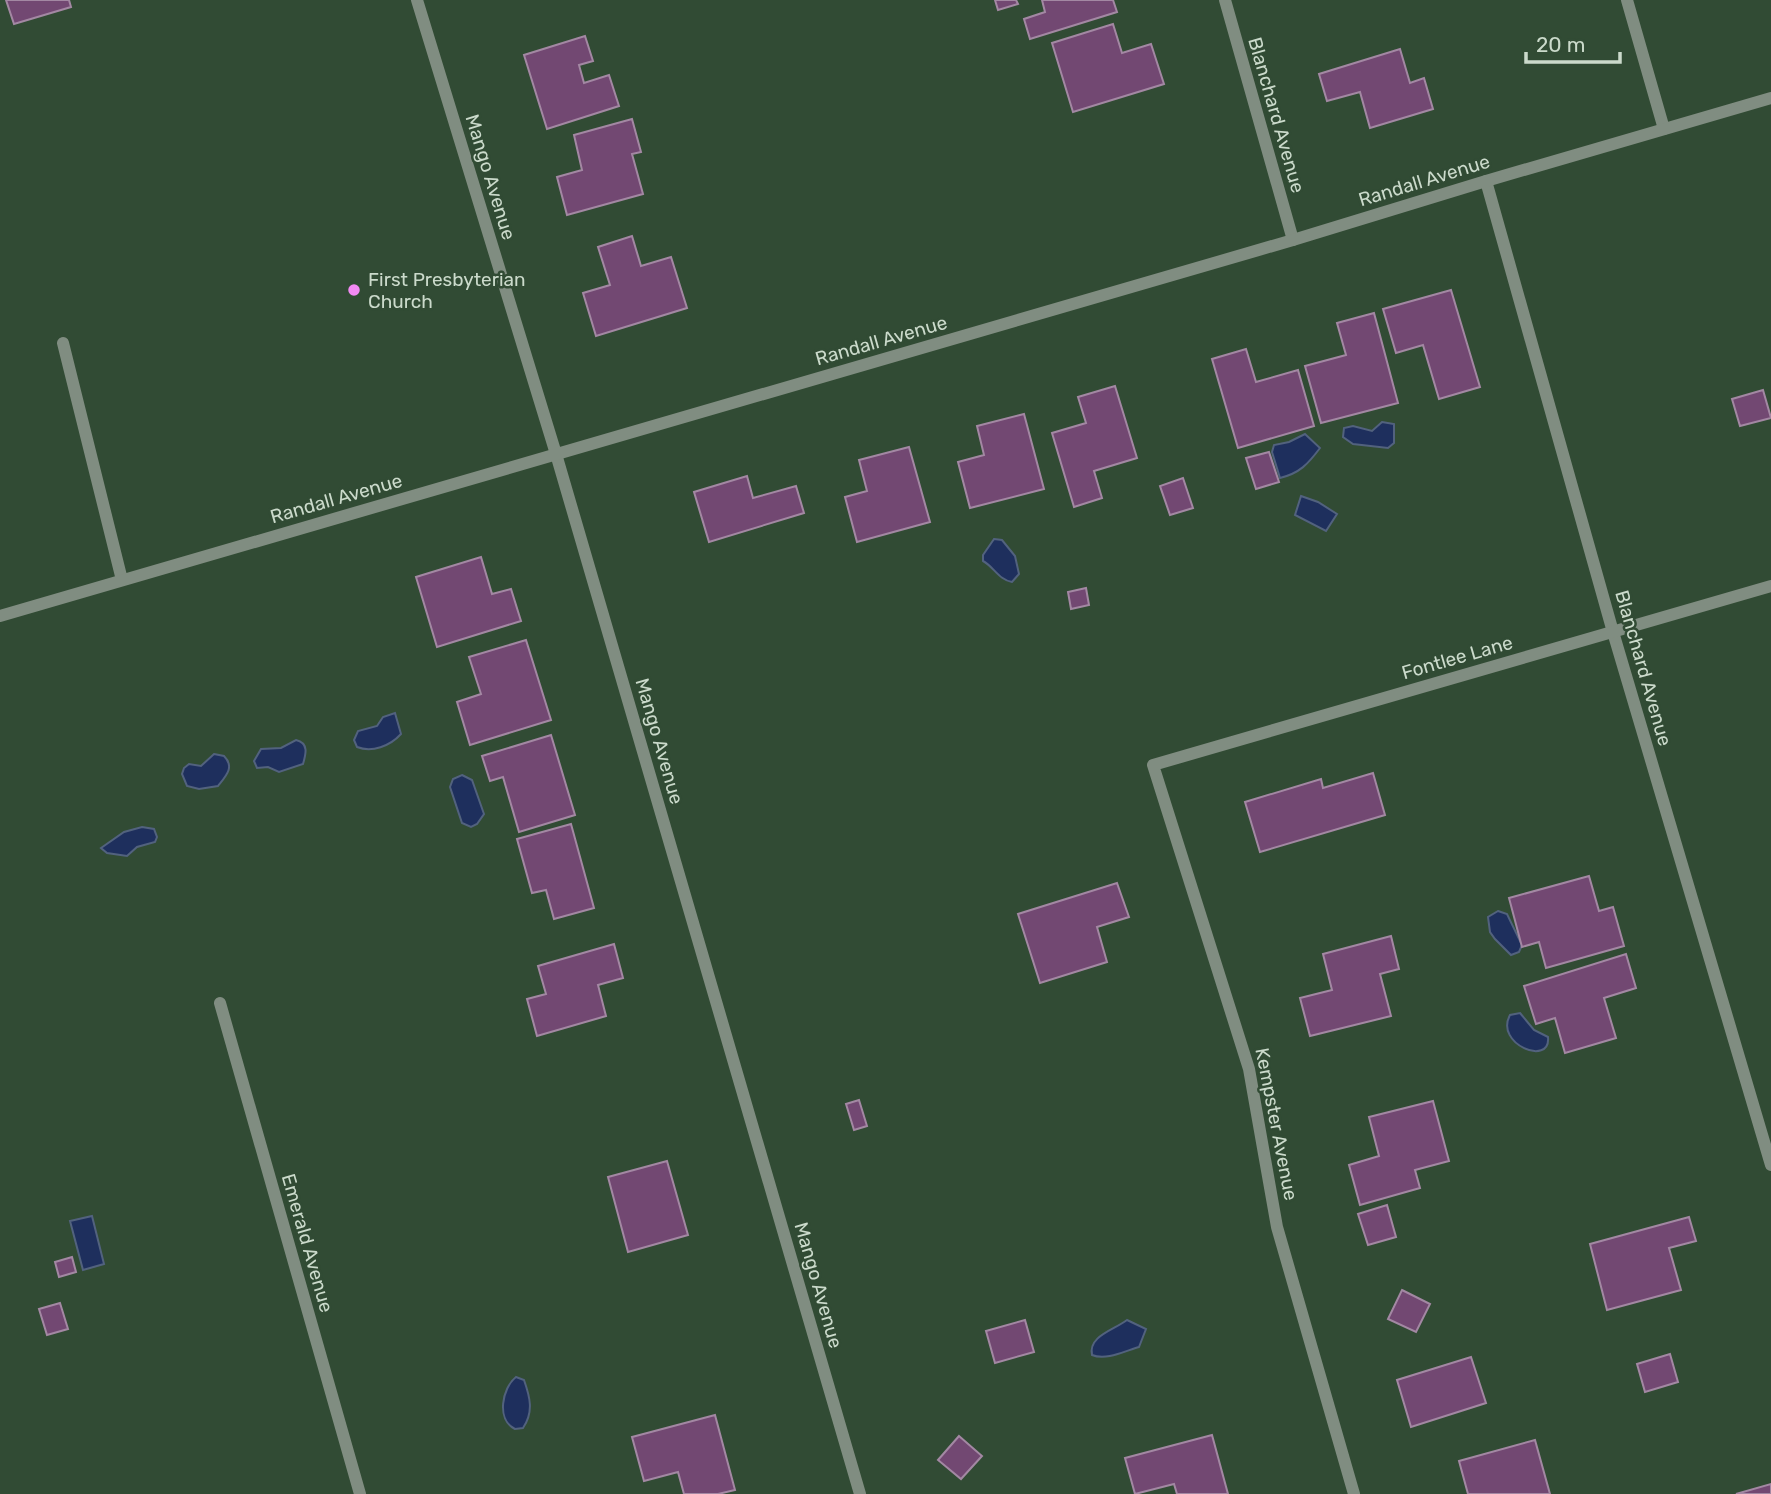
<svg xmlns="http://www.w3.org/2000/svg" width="1771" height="1494" font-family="Rubik,sans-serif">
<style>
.water{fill:#1e2f5d;stroke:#52627e;stroke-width:2}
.building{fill:#724872;stroke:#a388a3;stroke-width:2}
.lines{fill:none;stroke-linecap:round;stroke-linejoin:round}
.minor{stroke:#808d81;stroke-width:12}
.poi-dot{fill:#f28af3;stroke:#314b34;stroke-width:2.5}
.labels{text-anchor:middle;stroke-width:5;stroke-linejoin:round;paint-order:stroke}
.street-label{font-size:19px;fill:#cbdacb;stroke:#314b34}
.poi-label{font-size:19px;fill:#cbdacb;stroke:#314b34;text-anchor:start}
</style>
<rect width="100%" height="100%" fill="#314b34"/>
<g class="water">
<path d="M1382,422L1394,424V443L1388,448L1353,444L1343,437L1344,428L1353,426L1372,431Z"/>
<path d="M1305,434L1320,448C1308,464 1300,473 1280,478L1272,452L1274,445L1289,442Z"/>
<path d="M1301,496L1318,502L1337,514L1326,531L1295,515Z"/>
<path d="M994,539L1002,540L1015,556L1019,574L1012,582C999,580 994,567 983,561V555Z"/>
<path d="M395,713L401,734C390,746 372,753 357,747L354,740L358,731L377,726L383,717Z"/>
<path d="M296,740C309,743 306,754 303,764L279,772L268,767L257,768L254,761L261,749L281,748Z"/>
<path d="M214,754L224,756C235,767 226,776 218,786L199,789L187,786L182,774L184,768L189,764L201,766Z"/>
<path d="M462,775L472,780L484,814L477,824L471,827L462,823L450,787L453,779Z"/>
<path d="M142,827L154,829L157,837L155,842L137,847L127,856L107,853L101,848L124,832Z"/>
<path d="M1498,911L1507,914L1522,945L1519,952L1511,955L1495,939L1490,932L1488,917Z"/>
<path d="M1520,1013L1534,1030L1548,1037C1551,1067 1494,1044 1510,1015Z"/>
<path d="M92,1216L104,1264L83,1270L70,1221Z"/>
<path d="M1127,1320L1146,1329L1139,1347C1125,1351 1106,1361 1092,1355C1088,1336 1114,1330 1127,1320Z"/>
<path d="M516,1377L524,1380C530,1397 534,1412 523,1428L515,1429C496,1420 502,1388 516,1377Z"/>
</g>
<g class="building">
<path d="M6,0H69L71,7L14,24Z"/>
<path d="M995,0H1016L1018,4L998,10Z"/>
<path d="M1042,0H1113L1117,12L1030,39L1024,19L1045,12Z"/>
<path d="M1113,24L1122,53L1151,44L1164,84L1073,112L1052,43Z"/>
<path d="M585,36L593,61L579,65L584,83L609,75L619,106L547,129L524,55Z"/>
<path d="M1400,49L1410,83L1424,78L1433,109L1370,128L1360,92L1327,101L1319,74Z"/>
<path d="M632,119L641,152L632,154L643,194L567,215L557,177L582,170L574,135Z"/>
<path d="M632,236L641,266L671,257L687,308L596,336L583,293L610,285L598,247Z"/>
<path d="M1451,290L1480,387L1439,399L1423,345L1396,353L1383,309Z"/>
<path d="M1374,313L1398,403L1321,423L1305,366L1346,355L1337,323Z"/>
<path d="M1246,349L1256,382L1298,370L1314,426L1238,448L1212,359Z"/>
<path d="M1115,386L1137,458L1094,471L1102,498L1074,507L1052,433L1086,423L1078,397Z"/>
<path d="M1763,390L1771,418L1740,426L1732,399Z"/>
<path d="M1024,414L1044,489L970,508L958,462L984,455L977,426Z"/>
<path d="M909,447L930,522L857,542L845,497L867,491L859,460Z"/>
<path d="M1269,452L1279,482L1256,489L1246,458Z"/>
<path d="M747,476L753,498L796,486L804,513L709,542L694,492Z"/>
<path d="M1183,478L1193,508L1170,515L1160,486Z"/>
<path d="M481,557L492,594L511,589L521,621L437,647L416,577Z"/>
<path d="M1086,588L1089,605L1071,609L1068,592Z"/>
<path d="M526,640L551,720L470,745L457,702L481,694L469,657Z"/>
<path d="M551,735L575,815L519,832L503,777L490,781L482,756Z"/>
<path d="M1373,773L1385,815L1260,852L1245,802L1321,779L1323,788Z"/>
<path d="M571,824L594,908L554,919L546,890L532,893L517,839Z"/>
<path d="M1589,876L1599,911L1613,907L1624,946L1546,968L1539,942L1522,947L1509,898Z"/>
<path d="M1117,883L1129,917L1097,927L1107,962L1040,983L1018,914Z"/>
<path d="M1391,936L1399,969L1380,974L1391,1016L1310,1036L1300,998L1332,990L1323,954Z"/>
<path d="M614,944L623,978L598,985L606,1016L537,1036L527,999L546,994L538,966Z"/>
<path d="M1626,954L1636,988L1604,998L1616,1038L1565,1053L1555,1018L1536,1024L1524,986Z"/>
<path d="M859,1100L867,1126L854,1130L846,1104Z"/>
<path d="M1433,1101L1449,1161L1415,1170L1420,1188L1360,1205L1349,1165L1379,1156L1369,1117Z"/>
<path d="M667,1161L688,1235L628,1252L608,1177Z"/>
<path d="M1387,1205L1396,1237L1368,1245L1358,1214Z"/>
<path d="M1689,1217L1696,1241L1669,1248L1681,1290L1607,1310L1590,1244Z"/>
<path d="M72,1257L76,1272L59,1277L55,1262Z"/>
<path d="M1402,1290L1430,1304L1416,1332L1388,1319Z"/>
<path d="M60,1303L68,1329L47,1335L39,1309Z"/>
<path d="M1025,1320L1034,1352L995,1363L986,1331Z"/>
<path d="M1670,1354L1678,1382L1645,1392L1637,1364Z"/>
<path d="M1471,1357L1486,1403L1411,1427L1397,1380Z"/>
<path d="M715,1415L735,1490L718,1494H684L678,1472L644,1481L632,1437Z"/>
<path d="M1212,1435L1228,1494H1177L1174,1484L1135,1494L1125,1458Z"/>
<path d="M959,1436L982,1456L961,1479L938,1460Z"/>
<path d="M1535,1440L1550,1494H1468L1459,1461Z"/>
<path d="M1771,1484V1494H1736Z"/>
</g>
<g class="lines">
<g class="minor">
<path d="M417,0L556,454L860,1494"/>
<path d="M1225,0L1293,240"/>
<path d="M1627,0L1664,129"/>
<path d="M1486,181L1613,632L1771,1165"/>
<path d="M63,343L122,580"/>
<path d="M0,616L1293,240L1486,181L1771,98"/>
<path d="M220,1003L360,1494"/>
<path d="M1354,1494L1277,1227L1249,1069L1153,765L1771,586"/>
</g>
</g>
<circle class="poi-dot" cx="354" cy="290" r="7"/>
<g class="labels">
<g class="street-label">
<text transform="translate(1277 115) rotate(74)" y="7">Blanchard Avenue</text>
<text transform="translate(491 177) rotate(73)" y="7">Mango Avenue</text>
<text transform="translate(1424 180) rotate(-17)" y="7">Randall Avenue</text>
<text transform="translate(881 340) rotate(-16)" y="7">Randall Avenue</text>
<text transform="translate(336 498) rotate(-16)" y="7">Randall Avenue</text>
<text transform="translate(1457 657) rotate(-16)" y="7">Fontlee Lane</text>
<text transform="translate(1644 668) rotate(74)" y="7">Blanchard Avenue</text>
<text transform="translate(660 741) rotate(74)" y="7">Mango Avenue</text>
<text transform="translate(1277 1124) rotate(79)" y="7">Kempster Avenue</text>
<text transform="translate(308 1243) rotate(74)" y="7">Emerald Avenue</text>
<text transform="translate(819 1285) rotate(74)" y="7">Mango Avenue</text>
</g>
<g class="poi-label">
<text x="368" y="286">First Presbyterian<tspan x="368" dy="22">Church</tspan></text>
</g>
</g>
<path d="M1526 52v10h94v-10" fill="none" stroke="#cbdacb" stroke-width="3.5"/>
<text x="1536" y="52" font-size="21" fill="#cbdacb" stroke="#314b34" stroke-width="5" paint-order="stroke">20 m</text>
</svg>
